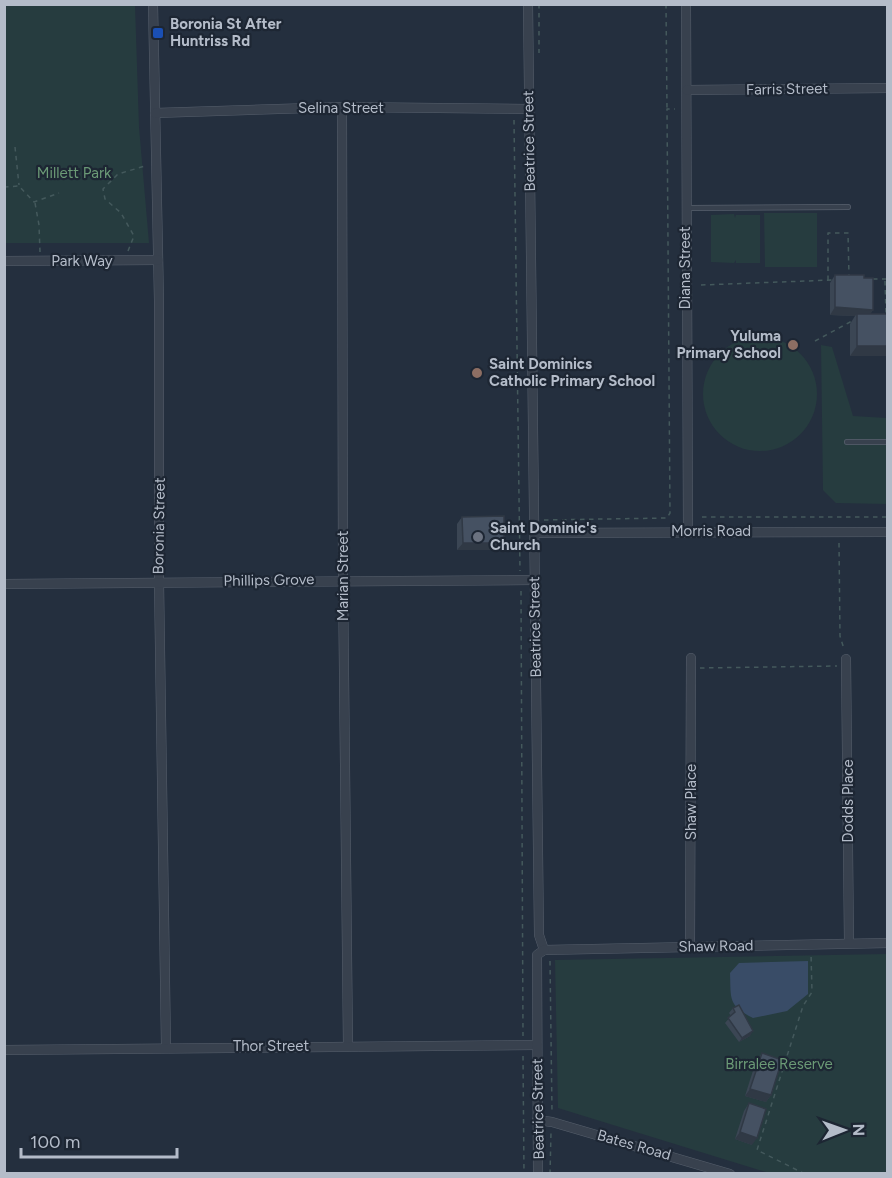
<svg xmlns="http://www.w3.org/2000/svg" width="892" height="1178" font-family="Figtree,sans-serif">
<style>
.green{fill:#263c3f}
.water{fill:#394c67}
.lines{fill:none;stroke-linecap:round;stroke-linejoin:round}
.lane-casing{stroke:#565f6c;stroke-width:6}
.street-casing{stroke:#565f6c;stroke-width:10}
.path{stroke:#44595c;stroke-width:1.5;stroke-dasharray:4.5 4.5;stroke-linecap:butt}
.lane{stroke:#38414e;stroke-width:4.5}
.street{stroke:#38414e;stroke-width:9}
.wall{fill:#3b4654}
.shaded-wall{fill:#303945}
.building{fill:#455162;stroke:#303945;stroke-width:1.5}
.transit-dot{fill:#1a4fb4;stroke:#1d2633;stroke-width:2}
.education-dot{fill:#8d6e63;stroke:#1d2633;stroke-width:2}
.worship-dot{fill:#6b7280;stroke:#1d2633;stroke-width:2}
.labels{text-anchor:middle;stroke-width:4.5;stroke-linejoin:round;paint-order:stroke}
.poi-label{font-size:15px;font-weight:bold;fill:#b4bcc9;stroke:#1d2633;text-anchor:start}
.street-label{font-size:15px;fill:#b4bcc9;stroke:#1d2633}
.park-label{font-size:15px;fill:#6b9a76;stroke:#1d2633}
</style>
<rect width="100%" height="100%" fill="#242f3e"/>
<g class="green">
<path d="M4,5H135L139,127L149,243H5Z"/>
<path d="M764,213H817V267H765Z"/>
<path d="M734,214L735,218L736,215H760V263H736V260L734,263L711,262V215Z"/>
<circle cx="760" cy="394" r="57"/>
<path d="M821,345L832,347L853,416L887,418V504L836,503L823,490Z"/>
<path d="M887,954V1173H769L558,1108L555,960Z"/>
</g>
<path class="water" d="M808,961V994L787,1011L753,1018C728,1005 731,1000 730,973L739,963Z"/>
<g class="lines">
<g class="lane-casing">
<g id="lane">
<path d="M688,208L848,207"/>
<path d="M847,442H888"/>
</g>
</g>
<g class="street-casing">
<g id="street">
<path d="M153,4L159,301V582L166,1047"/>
<path d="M528,4L539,935L544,950"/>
<path d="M686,4L688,531"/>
<path d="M687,90L888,88"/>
<path d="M342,107L343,579L348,1046"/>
<path d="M155,113L342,107L528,109"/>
<path d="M4,261L158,260"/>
<path d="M535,533L888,532"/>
<path d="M4,584L534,580"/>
<path d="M846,659L849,942"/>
<path d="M690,946L691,658"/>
<path d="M544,950L888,943"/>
<path d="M4,1050L537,1045"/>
<path d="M537,1120L552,1122L730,1174"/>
<path d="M538,1174L537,955L544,950"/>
</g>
</g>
<g class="path">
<path d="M539,4V53"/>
<path d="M666,4L667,109"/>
<path d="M514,120L520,571"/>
<path d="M15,147L19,185"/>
<path d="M4,187L19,186L34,202L59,193"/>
<path d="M35,203L39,225L40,252"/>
<path d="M128,251L134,236L121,213L105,199L103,189L118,174L145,166"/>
<path d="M873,279H888"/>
<path d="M828,280V233H848L849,276"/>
<path d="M885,281L886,315"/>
<path d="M701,285L832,280"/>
<path d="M815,341L852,321"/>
<path d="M702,517H888"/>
<path d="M544,520L667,518L670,513L667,109H675"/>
<path d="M839,543L840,636L844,649"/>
<path d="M521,591L523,1036"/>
<path d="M700,668L837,666"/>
<path d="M550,961L552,1112"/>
<path d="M523,1056L524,1174"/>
<path d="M550,1174L551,1132"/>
<path d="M805,1174L757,1150L803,1006L812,992L811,953"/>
</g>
<use href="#lane" class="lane"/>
<use href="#street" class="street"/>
</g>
<g class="wall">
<path d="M835,275L864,278L873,310L870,314H887L888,301V356H850V324L855,316L830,315V283Z"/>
<path d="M462,517L504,543L499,550H457V524Z"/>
<path d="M733,1008L750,1036L739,1042L725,1023L731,1016L729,1013Z"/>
<path d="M762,1053L771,1095L766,1102L745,1096L756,1061Z"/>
<path d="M749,1103L752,1145L735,1139L744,1111Z"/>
</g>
<g class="shaded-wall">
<path d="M835,307L873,310L868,317L857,314L855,316L830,315Z"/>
<path d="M857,346H888V356H850Z"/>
<path d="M463,543H504L499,550H457Z"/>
<path d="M753,1031L750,1036L739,1042L742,1038Z"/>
<path d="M750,1089L771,1095L766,1102L745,1096Z"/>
<path d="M740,1132L757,1138L752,1145L735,1139Z"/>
</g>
<g class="building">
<path d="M835,275H864V278H873V310L835,307Z"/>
<rect x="857" y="314" width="31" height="32"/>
<path d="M504,516V543H463L462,517Z"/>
<path d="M739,1005L753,1031L742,1038L728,1018L735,1012L733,1008Z"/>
<path d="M762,1053L782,1060L771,1095L750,1089Z"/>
<path d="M749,1103L766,1109L757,1138L740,1132Z"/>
</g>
<rect class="transit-dot" x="152" y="27" width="12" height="12" rx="3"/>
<g class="education-dot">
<circle cx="793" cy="345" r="6"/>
<circle cx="477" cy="373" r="6"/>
</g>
<circle class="worship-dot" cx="478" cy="537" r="6"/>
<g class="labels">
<g class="poi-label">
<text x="170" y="29">Boronia St After<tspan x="170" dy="17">Huntriss Rd</tspan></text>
<text x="781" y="341" text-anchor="end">Yuluma<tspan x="781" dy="17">Primary School</tspan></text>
<text x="489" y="369">Saint Dominics<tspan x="489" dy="17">Catholic Primary School</tspan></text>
<text x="490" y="533">Saint Dominic's<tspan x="490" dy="17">Church</tspan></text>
</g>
<g class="street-label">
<text transform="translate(787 89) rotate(-1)" y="5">Farris Street</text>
<text x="341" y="113">Selina Street</text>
<text transform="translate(529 141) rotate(-91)" y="5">Beatrice Street</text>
<text x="82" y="266">Park Way</text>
<text transform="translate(685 268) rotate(-90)" y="5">Diana Street</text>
<text transform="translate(159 526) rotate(-89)" y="5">Boronia Street</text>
<text x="711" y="536">Morris Road</text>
<text transform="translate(343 576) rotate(-90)" y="5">Marian Street</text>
<text transform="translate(269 580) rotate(-1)" y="5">Phillips Grove</text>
<text transform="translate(535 627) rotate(-91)" y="5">Beatrice Street</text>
<text transform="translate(848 801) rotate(-90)" y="5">Dodds Place</text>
<text transform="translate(691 802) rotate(-90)" y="5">Shaw Place</text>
<text transform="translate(716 946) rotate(-1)" y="5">Shaw Road</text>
<text x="271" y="1051">Thor Street</text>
<text transform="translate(538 1109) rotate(-91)" y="5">Beatrice Street</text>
<text transform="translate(634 1145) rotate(16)" y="5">Bates Road</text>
</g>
<g class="park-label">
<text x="74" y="178">Millett Park</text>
<text x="779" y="1069">Birralee Reserve</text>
</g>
</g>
<rect width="892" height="1178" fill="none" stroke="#b4bcc9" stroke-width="12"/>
<g transform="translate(844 1130) rotate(89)" stroke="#1d2633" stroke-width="4.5" paint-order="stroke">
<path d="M0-4.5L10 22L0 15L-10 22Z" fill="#b4bcc9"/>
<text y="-9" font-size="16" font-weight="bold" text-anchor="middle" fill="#b4bcc9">N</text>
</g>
<path d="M21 1148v9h156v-9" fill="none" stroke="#b4bcc9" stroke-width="3"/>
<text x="30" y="1148" font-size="18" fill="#b4bcc9" stroke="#1d2633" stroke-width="4.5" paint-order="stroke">100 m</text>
</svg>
